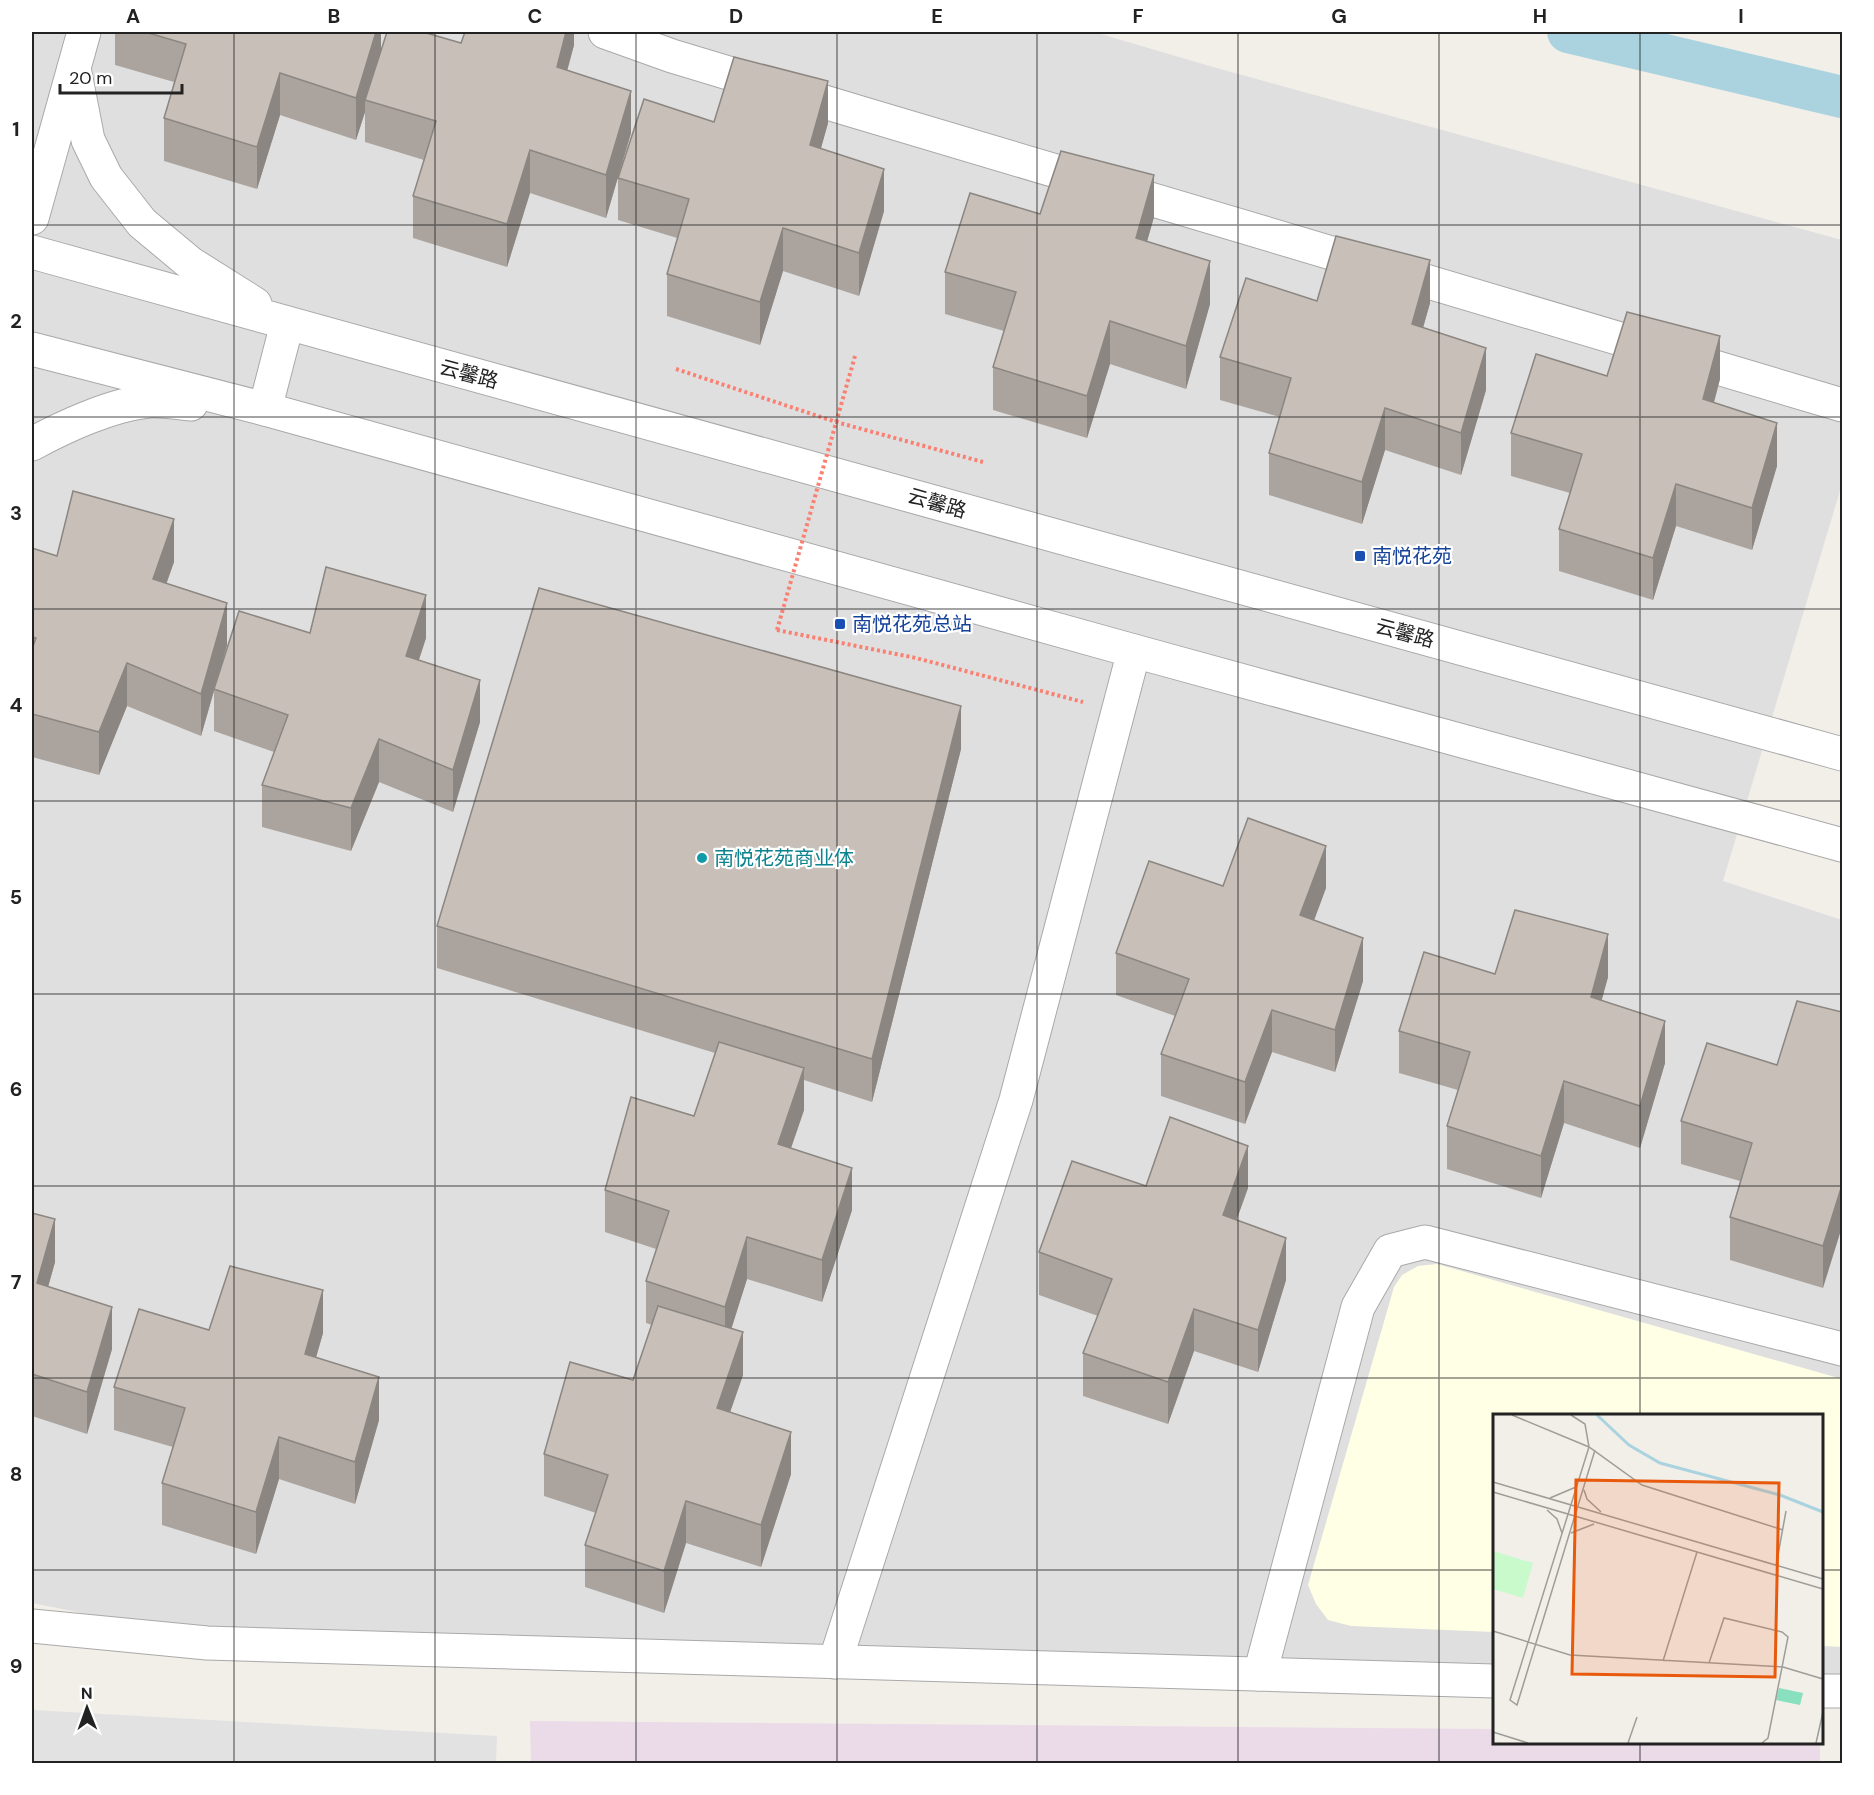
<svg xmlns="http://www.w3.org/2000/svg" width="1874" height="1795" font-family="'DM Sans','Noto Sans SC',sans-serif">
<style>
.residential{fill:#e0dfdf}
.industrial{fill:#ebdbe8}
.education{fill:#ffffe5}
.parking{fill:#e2e2e2}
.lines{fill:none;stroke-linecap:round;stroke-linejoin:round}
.canal{stroke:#aad3df;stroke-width:42}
.street-casing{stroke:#a9a9a9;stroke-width:35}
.path{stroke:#fa8072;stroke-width:4;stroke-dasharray:3 3;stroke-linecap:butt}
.street{stroke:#fff;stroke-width:33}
.path-bridge{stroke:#fa8072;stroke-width:4;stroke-dasharray:3 3;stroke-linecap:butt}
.wall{fill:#aba49e}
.shaded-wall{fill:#8b8681}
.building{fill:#c7bfb8;stroke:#8b8681;stroke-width:1.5}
.grid{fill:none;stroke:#222;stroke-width:1.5;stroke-opacity:0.55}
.transit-dot{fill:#1a4fb4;stroke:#fff;stroke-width:2}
.culture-dot{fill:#0f9aa8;stroke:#fff;stroke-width:2}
.labels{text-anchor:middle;stroke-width:4.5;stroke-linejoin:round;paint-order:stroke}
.street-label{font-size:20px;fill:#222;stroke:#fff}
.transit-label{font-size:20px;fill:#164399;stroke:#fff;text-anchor:start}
.culture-label{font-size:20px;fill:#0d838f;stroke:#fff;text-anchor:start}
.inset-river{fill:none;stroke:#aad3df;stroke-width:3}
.inset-road{fill:none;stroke:#9f9d99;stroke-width:1.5}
.view{fill:#e8590c;fill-opacity:0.15;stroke:#e8590c;stroke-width:3}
.inset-edge{fill:none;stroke:#222;stroke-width:3}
.neatline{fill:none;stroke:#222;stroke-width:2}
.grid-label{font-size:20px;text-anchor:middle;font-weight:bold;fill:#222}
</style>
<rect width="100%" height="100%" fill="#f2efe9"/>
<path class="residential" d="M32,32H1094L1213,67L1842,240V484L1723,881L1842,920V1678L1822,1677V1416H1494V1668L173,1631L32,1603Z"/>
<path class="industrial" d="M530,1721L1494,1729V1742L1820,1743V1763L531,1764Z"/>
<path class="education" d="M1437,1264L1842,1379V1647L1822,1646V1416H1494V1632L1351,1626L1328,1620L1316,1604L1308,1585L1394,1287L1402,1275L1418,1266Z"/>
<path class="parking" d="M32,1710L497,1736L496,1763H32Z"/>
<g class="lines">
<path class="canal" d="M1568,32L1842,97"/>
<g class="street-casing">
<g id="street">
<path d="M605,32L672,56L861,113L1842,405"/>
<path d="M74,68L88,140L106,177L142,223L190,263L255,304"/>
<path d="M32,218L84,32"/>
<path d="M32,252L1842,754"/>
<path d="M32,349L265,409L1134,651L1842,845"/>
<path d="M265,409L287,324"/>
<path d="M32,444C63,427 113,404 149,401C163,400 178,403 191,404"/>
<path d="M32,1626L207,1643L1494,1681"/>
<path d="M835,1662L1016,1100L1134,651"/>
<path d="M1260,1674L1358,1307L1390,1251L1425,1242L1842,1349"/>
<path d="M1822,1691H1842"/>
</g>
</g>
<g class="path">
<path d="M676,369L836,422L983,462"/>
<path d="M777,630L916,658L1083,702"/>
</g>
<use href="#street" class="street"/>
<path class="path-bridge" d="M777,630L855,356"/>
</g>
<g class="wall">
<path d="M115,32H381V49L461,43L574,32V45L567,70L631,133L606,218L530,193L507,267L413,238V196L424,160L365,142V112L356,140L280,115L257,189L164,161V118L174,82L115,65Z"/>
<path d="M714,122L828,123L821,148L884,211L859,296L783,271L760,345L667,316V274L677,238L618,220V178Z"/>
<path d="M1040,214L1154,217L1147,241L1210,304L1186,389L1110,364L1087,438L993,410V367L1004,331L945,314V272Z"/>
<path d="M1317,301L1430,303L1423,328L1486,390L1461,475L1385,450L1362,524L1269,495V453L1280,417L1220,400V357Z"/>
<path d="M1607,376L1720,379L1714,403L1777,466L1752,550L1676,526L1653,600L1559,571V529L1570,493L1511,476V433Z"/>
<path d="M32,548L57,556L174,562L166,583L227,645L221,668L310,633L426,638L419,660L480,722L453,812L379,782L351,851L262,827V785L274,752L214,731V691L201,736L127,706L99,775L32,757Z"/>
<path d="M961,749L872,1102L804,1080V1110L791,1148L852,1210L822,1302L747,1279L731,1329L743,1375L730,1412L791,1474L761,1567L686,1543L664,1613L585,1587V1545L596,1513L544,1496V1454L633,1380L652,1325L646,1323V1281L656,1249L605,1232V1190L694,1116L715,1053L437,968V926Z"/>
<path d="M1223,886L1326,888L1314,920L1363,981L1335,1072L1272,1052L1245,1124L1161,1096V1054L1175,1016L1116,995V953Z"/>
<path d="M1495,974L1608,977L1601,1001L1665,1063L1640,1148L1564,1123L1541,1198L1447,1169V1126L1458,1090L1399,1073V1031Z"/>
<path d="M1842,1012L1823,1288L1730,1260V1217L1740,1181L1681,1164V1121L1777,1065Z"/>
<path d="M1146,1186L1248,1188L1236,1220L1286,1280L1258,1372L1194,1351L1168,1424L1083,1396V1353L1098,1316L1039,1295V1252Z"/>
<path d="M32,1213L55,1262L48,1287L112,1349L87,1434L32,1416Z"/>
<path d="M323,1333L316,1357L379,1420L355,1504L279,1479L256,1554L162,1525V1483L173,1447L114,1430V1387Z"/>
</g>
<g class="shaded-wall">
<path d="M376,32H381V55L365,100V112L356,140V98Z"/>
<path d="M566,32H574V45L557,109V67Z"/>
<path d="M280,73V115L257,189V147Z"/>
<path d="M828,81V123L810,187V145Z"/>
<path d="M631,91V133L606,218V175Z"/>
<path d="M530,150V193L507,267V224Z"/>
<path d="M884,169V211L859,296V253Z"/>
<path d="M1154,175V217L1136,280V238Z"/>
<path d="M783,228V271L760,345V302Z"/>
<path d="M1430,260V303L1412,366V324Z"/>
<path d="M1210,261V304L1186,389V346Z"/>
<path d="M1110,321V364L1087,438V396Z"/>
<path d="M1720,336V379L1703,442V399Z"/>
<path d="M1486,348V390L1461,475V433Z"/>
<path d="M1385,408V450L1362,524V482Z"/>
<path d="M1777,423V466L1752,550V508Z"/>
<path d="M1676,484V526L1653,600V558Z"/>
<path d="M174,519V562L153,622V579Z"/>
<path d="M426,595V638L406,698V656Z"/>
<path d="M227,603V645L201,736V694Z"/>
<path d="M127,663V706L99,775V732Z"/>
<path d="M480,680V722L453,812V770Z"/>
<path d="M961,706V749L872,1102V1059Z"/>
<path d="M379,739V782L351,851V808Z"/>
<path d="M1326,846V888L1300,958V915Z"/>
<path d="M1608,934V977L1591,1040V997Z"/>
<path d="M1363,938V981L1335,1072V1030Z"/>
<path d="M1272,1010V1052L1245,1124V1082Z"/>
<path d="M1665,1021V1063L1640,1148V1106Z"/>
<path d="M804,1068V1110L778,1186V1144Z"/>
<path d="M1564,1081V1123L1541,1198V1156Z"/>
<path d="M1248,1146V1188L1223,1258V1215Z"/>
<path d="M852,1168V1210L822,1302V1260Z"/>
<path d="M1842,1185V1227L1823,1288V1246Z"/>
<path d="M55,1219V1262L37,1326V1283Z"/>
<path d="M747,1237V1279L725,1349V1307Z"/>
<path d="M1286,1238V1280L1258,1372V1330Z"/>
<path d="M323,1290V1333L305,1396V1354Z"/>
<path d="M112,1307V1349L87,1434V1392Z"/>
<path d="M1194,1309V1351L1168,1424V1382Z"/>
<path d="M743,1332V1375L717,1450V1408Z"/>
<path d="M379,1377V1420L355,1504V1462Z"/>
<path d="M791,1432V1474L761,1567V1525Z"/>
<path d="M279,1437V1479L256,1554V1512Z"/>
<path d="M686,1501V1543L664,1613V1571Z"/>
</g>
<g class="building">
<path d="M145,32H376L356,98L280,73L257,147L164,118L186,44Z"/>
<path d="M387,32H423L461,43L465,32H566L557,67L631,91L606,175L530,150L507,224L413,196L436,121L365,100Z"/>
<path d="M734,57L828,81L810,145L884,169L859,253L783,228L760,302L667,274L689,199L618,178L644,99L714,122Z"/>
<path d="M1061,151L1154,175L1136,238L1210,261L1186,346L1110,321L1087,396L993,367L1016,292L945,272L970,193L1040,214Z"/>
<path d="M1336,236L1430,260L1412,324L1486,348L1461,433L1385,408L1362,482L1269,453L1291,378L1220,357L1246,278L1317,301Z"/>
<path d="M1627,312L1720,336L1703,399L1777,423L1752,508L1676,484L1653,558L1559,529L1582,454L1511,433L1536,354L1607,376Z"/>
<path d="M73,491L174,519L153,579L227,603L201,694L127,663L99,732L32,714V649L36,638L32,637V548L57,556Z"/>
<path d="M326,567L426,595L406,656L480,680L453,770L379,739L351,808L262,785L288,715L214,689L239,611L310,633Z"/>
<path d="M539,588L961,706L872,1059L437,926Z"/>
<path d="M1248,818L1326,846L1300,915L1363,938L1335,1030L1272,1010L1245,1082L1161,1054L1189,979L1116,953L1149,861L1223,886Z"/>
<path d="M1515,910L1608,934L1591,997L1665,1021L1640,1106L1564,1081L1541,1156L1447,1126L1470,1052L1399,1031L1424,952L1495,974Z"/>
<path d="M1797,1001L1842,1012V1185L1823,1246L1730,1217L1752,1143L1681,1121L1707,1043L1777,1065Z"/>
<path d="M719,1042L804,1068L778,1144L852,1168L822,1260L747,1237L725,1307L646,1281L669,1211L605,1190L631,1097L694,1116Z"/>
<path d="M1170,1117L1248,1146L1223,1215L1286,1238L1258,1330L1194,1309L1168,1382L1083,1353L1112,1279L1039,1252L1072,1161L1146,1186Z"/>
<path d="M32,1213L55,1219L37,1283L112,1307L87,1392L32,1374Z"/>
<path d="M230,1266L323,1290L305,1354L379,1377L355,1462L279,1437L256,1512L162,1483L185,1408L114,1387L139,1309L209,1330Z"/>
<path d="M658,1306L743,1332L717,1408L791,1432L761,1525L686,1501L664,1571L585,1545L608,1475L544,1454L570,1362L633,1380Z"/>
</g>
<path class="grid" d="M234,32V1764M435,32V1764M636,32V1764M837,32V1764M1037,32V1764M1238,32V1764M1439,32V1764M1640,32V1416M32,225H1842M32,417H1842M32,609H1842M32,801H1842M32,994H1842M32,1186H1842M32,1378H1842M32,1570H1494M1822,1570H1842M1640,1742V1764"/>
<g class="transit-dot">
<rect x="1354" y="550" width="12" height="12" rx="3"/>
<rect x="834" y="618" width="12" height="12" rx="3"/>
</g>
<circle class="culture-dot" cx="702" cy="858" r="6"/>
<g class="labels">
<g class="street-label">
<text transform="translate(469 374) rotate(15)" y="7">云馨路</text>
<text transform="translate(937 503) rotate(16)" y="7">云馨路</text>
<text transform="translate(1405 633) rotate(15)" y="7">云馨路</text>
</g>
<g class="transit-label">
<text x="1372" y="563">南悦花苑</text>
<text x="852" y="631">南悦花苑总站</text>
</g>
<g class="culture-label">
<text x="714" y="865">南悦花苑商业体</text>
</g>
</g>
<g transform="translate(1493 1414)">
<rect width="330" height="330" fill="#f2efe9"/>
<path d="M0,137L40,149L30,184L0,175Z" fill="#c8facc"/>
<path d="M286,274L310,279L307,291L283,286Z" fill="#88e0be"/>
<path class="inset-river" d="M104,1L136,31L167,49L287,81L330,98"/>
<path class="inset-road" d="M19,1L96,33L149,71L290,116M78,1L92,10L96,33L17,286L24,291L102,36M0,68L330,165M91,76L94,85L108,98M0,78L330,175M57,84L83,73M54,96L64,105L69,119M78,119L101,110M283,152L293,97M0,217L77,241L290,253L330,265M170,247L204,138M216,249L231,204L289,218L295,223L275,324L269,329M0,318L35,329M135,329L144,303M323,329L330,298"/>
<path class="view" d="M83,66L286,69L282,263L79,260Z"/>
<rect width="330" height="330" class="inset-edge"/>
</g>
<rect width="1874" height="1795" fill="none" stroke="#ffffff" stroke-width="66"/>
<g transform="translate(87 1708) rotate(359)" stroke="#ffffff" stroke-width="4.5" paint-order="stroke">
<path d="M0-4.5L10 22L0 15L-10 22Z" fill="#222222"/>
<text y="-9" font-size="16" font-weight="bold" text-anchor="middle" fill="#222222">N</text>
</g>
<path d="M60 84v9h122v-9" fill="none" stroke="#222222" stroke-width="3"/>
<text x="69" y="84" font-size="18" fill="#222222" stroke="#ffffff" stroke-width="4.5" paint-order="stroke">20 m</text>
<rect x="33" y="33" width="1808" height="1729" class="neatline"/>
<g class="grid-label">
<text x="133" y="23">A</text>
<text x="334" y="23">B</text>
<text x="535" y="23">C</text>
<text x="736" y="23">D</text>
<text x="937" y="23">E</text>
<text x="1138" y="23">F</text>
<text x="1339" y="23">G</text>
<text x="1540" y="23">H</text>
<text x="1741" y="23">I</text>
<text x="16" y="136">1</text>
<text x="16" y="328">2</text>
<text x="16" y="520">3</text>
<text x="16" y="712">4</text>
<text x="16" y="904">5</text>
<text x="16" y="1096">6</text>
<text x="16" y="1289">7</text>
<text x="16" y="1481">8</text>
<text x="16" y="1673">9</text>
</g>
</svg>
